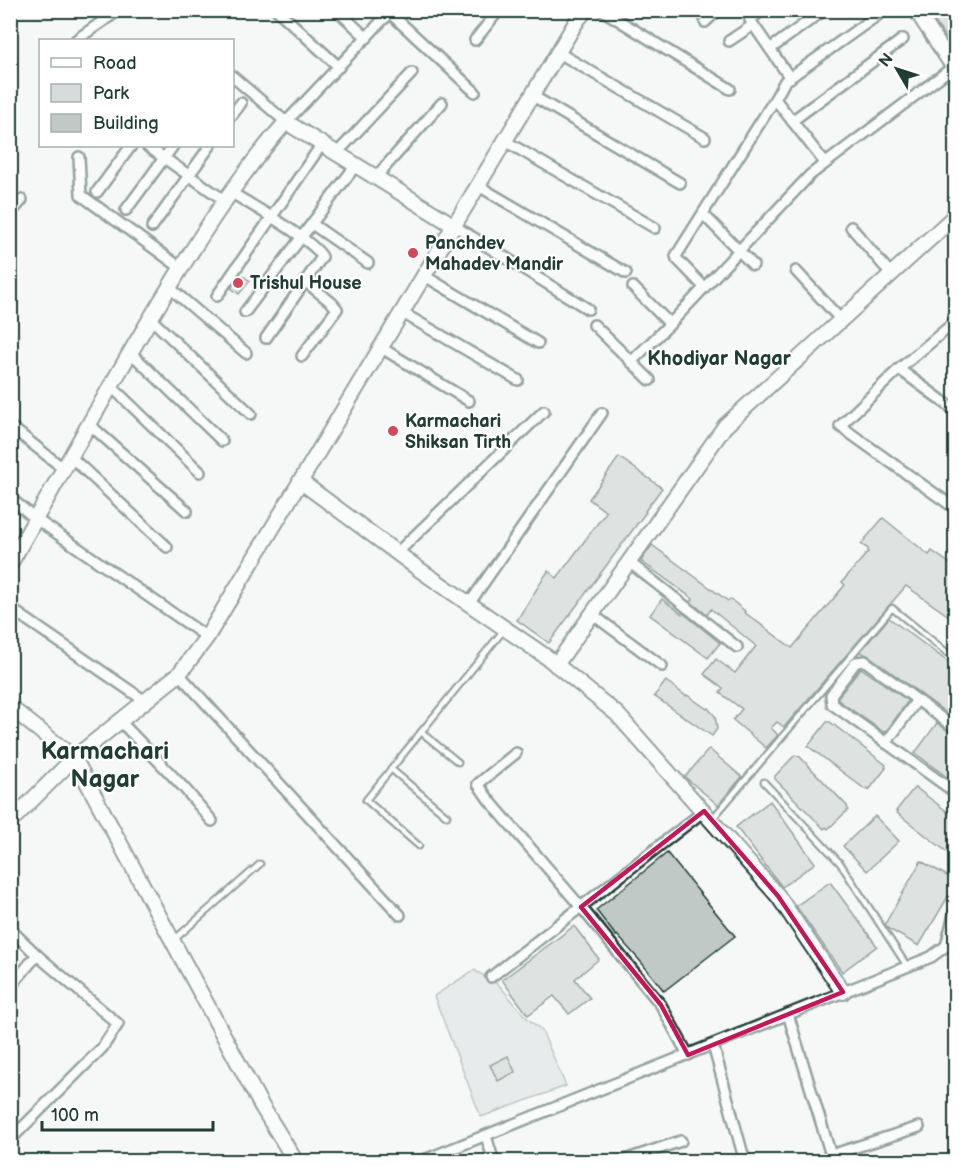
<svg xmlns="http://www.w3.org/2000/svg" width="966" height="1172" font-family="'Balsamiq Sans',sans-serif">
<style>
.green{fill:#d6dcdb;stroke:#7a8c88;stroke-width:1.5}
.building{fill:#c0c9c6;stroke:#1f3d34;stroke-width:1.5}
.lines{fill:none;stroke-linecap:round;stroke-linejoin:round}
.lane-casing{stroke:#1f3d34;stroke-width:9}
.street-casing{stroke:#1f3d34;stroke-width:14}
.secondary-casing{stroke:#1f3d34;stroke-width:18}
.lane{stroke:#fff;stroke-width:4.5}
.street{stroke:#fff;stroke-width:9}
.secondary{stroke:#fff;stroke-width:14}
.marked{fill:none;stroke:#c2185b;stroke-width:4.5;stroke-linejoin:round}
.poi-dot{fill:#d1495b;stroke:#fff;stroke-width:2}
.labels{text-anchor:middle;stroke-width:4.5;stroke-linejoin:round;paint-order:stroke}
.poi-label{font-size:18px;font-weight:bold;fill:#1f3d34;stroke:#fff;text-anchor:start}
.neighbourhood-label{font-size:20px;font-weight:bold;fill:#1f3d34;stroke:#fff}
.district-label{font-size:24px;font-weight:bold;fill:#1f3d34;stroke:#fff}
</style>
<rect width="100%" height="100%" fill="#f6f7f7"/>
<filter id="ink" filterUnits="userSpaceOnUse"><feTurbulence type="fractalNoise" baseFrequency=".0167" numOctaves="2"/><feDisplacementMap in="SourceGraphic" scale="12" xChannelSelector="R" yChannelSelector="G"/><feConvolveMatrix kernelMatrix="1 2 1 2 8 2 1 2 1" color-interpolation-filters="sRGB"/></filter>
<g filter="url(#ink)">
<path class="green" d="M474,970L499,985L525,1016L542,1031L566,1086L481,1117L434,996Z"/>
<g class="building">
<path d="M941,10H956V54L931,16Z"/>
<path d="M240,274L250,281L239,294L231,288Z"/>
<path d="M619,457L662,488L645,511L646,512L549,643L517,620L548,571L557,578L606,512L589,499Z"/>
<path d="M883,518L929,555L932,551L956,568V621L906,586L784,727L777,722L771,728L778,735L766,748L733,720L742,709L720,693L723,688L704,674L716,659L735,673L756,646L711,609L707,615L691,602L693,599L641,561L652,545L728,601L730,599L745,611L744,612L792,648L845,585L842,582L868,552V549L861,544Z"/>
<path d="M662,599L682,614L683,613L720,643L708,658L650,615Z"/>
<path d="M889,618L956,668V720L869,656L860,652Z"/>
<path d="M861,668L908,701L885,733L838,700V697Z"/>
<path d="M666,681L686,696L687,695L707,709L708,708L715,716L717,729L712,736L654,696Z"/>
<path d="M827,722H830L886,765L885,767L886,768L869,790L868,788L866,790L808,746Z"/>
<path d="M937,723L956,736V784L915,753Z"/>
<path d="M709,749L742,777L718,805L685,777Z"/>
<path d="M795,755L800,757L847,806L848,810L828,829L826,827L824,829L775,779V776Z"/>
<path d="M914,788H916L956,818V859L897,813L898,812L896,811Z"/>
<path d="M770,801L815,863L782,887L736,827Z"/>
<path d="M875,816L899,841L867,871L843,846Z"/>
<path d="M667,853L735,936L664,991L641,962L617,935L616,936L596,910Z"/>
<path d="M921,861L956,881V883L919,946L887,928L885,924Z"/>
<path d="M830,882L877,946L842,972L796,906Z"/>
<path d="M574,926L599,959L575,979L590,998L569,1014L554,996L528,1015L502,980Z"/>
<path d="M508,1056L515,1072L498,1081L490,1065Z"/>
</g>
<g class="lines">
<g class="lane-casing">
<g id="lane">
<path d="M421,732L458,762"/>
<path d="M391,769L447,816"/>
<path d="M764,782L840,863L907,966"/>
<path d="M713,818L892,608L956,660"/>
<path d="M419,846L366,800L503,631"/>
<path d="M175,939L260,864"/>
</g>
</g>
<g class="street-casing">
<g id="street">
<path d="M277,10L339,67"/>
<path d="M337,10L367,38"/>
<path d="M376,10L385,18"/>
<path d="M602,10L730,89"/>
<path d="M762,10L750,20L790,78"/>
<path d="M390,13L475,92"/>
<path d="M705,22L718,10"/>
<path d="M76,40L119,10"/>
<path d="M475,40L499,10"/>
<path d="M729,41L753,25"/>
<path d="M770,49L824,10"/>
<path d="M559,53L705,138"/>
<path d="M232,76L286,122L392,10"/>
<path d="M533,96L680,183"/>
<path d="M775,99L785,81L882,12"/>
<path d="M232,115L241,103"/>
<path d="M792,121L903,39"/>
<path d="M505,141L655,228"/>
<path d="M147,146L224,200"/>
<path d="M337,153L412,73"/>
<path d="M79,157L81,195L181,268"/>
<path d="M376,177L442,103"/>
<path d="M477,185L626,273"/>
<path d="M97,192L131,146"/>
<path d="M230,192C247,202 316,242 322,257L266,338"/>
<path d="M126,210L173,146"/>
<path d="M10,214L22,200"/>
<path d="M703,214L753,265"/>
<path d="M312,224L368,263"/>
<path d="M453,225L588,309"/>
<path d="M152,227L210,146"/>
<path d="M851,227L891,274"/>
<path d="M796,271L841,320"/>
<path d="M423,275L538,343"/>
<path d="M169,287L246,353"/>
<path d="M633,287L670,324"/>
<path d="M704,287L677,259L676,256L775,99L825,163"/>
<path d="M217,296L322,144"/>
<path d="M245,312L356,165"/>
<path d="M401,312L518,380"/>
<path d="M150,318L251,414"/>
<path d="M956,321L899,369L840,426L956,509"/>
<path d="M594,325L650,380"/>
<path d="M380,347L469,401"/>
<path d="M130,352L222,441"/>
<path d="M302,356L337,309L332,303L306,282"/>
<path d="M631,362L670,324L810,175L953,67"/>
<path d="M899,369L956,411"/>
<path d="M111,386L200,472"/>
<path d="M89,424L187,511"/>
<path d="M10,426L64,469"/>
<path d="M71,457L167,547"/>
<path d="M10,498L36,519L207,637"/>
<path d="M398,552L544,411"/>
<path d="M629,562L737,647"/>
<path d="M469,604L602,413"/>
<path d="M10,608L145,701"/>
<path d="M592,614L662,666"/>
<path d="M179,674L400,915"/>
<path d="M120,721L185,789L212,821"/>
<path d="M956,729L865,661L856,662L831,695L832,704L956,793"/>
<path d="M886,743L917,700"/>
<path d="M516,753L478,784L489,800L581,907L661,1005L688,1055"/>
<path d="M10,929L37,955L10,987"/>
<path d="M946,946L956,907"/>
<path d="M491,977L704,811"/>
<path d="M788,1014L833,1162"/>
<path d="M713,1045L745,1162"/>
<path d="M486,1136L494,1162"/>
<path d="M10,1140L102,1048L118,1024L37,955"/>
<path d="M831,1155L919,1127"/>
<path d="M419,1162L931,957L946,946L956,943"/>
<path d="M619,1162L681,1141"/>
</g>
</g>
<g class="secondary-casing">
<g id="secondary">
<path d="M916,10L956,71"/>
<path d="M300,481L420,570L548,658L617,714L778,896L843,992"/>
<path d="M10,564C59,478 107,390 158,306C197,241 236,179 286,122L453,225"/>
<path d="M556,665L725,426L956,215"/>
<path d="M10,707L74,758L261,1105L296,1162"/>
<path d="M10,822L74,758L179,674L207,637L578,19L586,10"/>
</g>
</g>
<use href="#lane" class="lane"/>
<use href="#street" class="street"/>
<use href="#secondary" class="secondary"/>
</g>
</g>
<path d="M0 0H966V1172H0ZM704,811L778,896L843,992L688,1055L661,1005L581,907Z" fill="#f6f7f7" fill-opacity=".55" fill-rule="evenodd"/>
<path class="marked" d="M704,811L778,896L843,992L688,1055L661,1005L581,907Z"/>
<g class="poi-dot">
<circle cx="413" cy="253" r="6"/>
<circle cx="238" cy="283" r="6"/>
<circle cx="393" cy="431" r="6"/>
</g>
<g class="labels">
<g class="poi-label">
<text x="425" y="249">Panchdev<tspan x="425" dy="21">Mahadev Mandir</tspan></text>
<text x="250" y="289">Trishul House</text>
<text x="405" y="427">Karmachari<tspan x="405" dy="21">Shiksan Tirth</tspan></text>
</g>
<g class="neighbourhood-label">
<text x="719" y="365">Khodiyar Nagar</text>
</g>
<g class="district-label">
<text x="105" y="759">Karmachari<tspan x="105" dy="28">Nagar</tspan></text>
</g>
</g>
<rect width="966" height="1172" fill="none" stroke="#fff" stroke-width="36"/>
<rect x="18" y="18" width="930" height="1136" fill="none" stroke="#1f3d34" stroke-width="2" filter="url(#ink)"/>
<rect x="39" y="39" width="195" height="108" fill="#ffffff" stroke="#a5b1ae" stroke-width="1.5"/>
<rect x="51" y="58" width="30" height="9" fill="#ffffff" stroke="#a5b1ae" stroke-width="1.5"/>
<text x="93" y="69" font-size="18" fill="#1f3d34">Road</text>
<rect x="51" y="84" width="30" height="18" fill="#d6dcdb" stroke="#a5b1ae" stroke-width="1.5"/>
<text x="93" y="99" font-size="18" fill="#1f3d34">Park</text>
<rect x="51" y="114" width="30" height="18" fill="#c0c9c6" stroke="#a5b1ae" stroke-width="1.5"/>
<text x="93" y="129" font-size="18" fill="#1f3d34">Building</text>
<g transform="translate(897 69) rotate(309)" stroke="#ffffff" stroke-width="4.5" paint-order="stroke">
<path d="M0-4.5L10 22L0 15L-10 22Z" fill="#1f3d34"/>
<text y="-9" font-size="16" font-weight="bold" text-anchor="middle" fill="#1f3d34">N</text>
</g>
<path d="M42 1121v9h171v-9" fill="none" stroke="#1f3d34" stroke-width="3"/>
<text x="51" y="1121" font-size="18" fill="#1f3d34" stroke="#ffffff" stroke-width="4.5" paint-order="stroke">100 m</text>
</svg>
